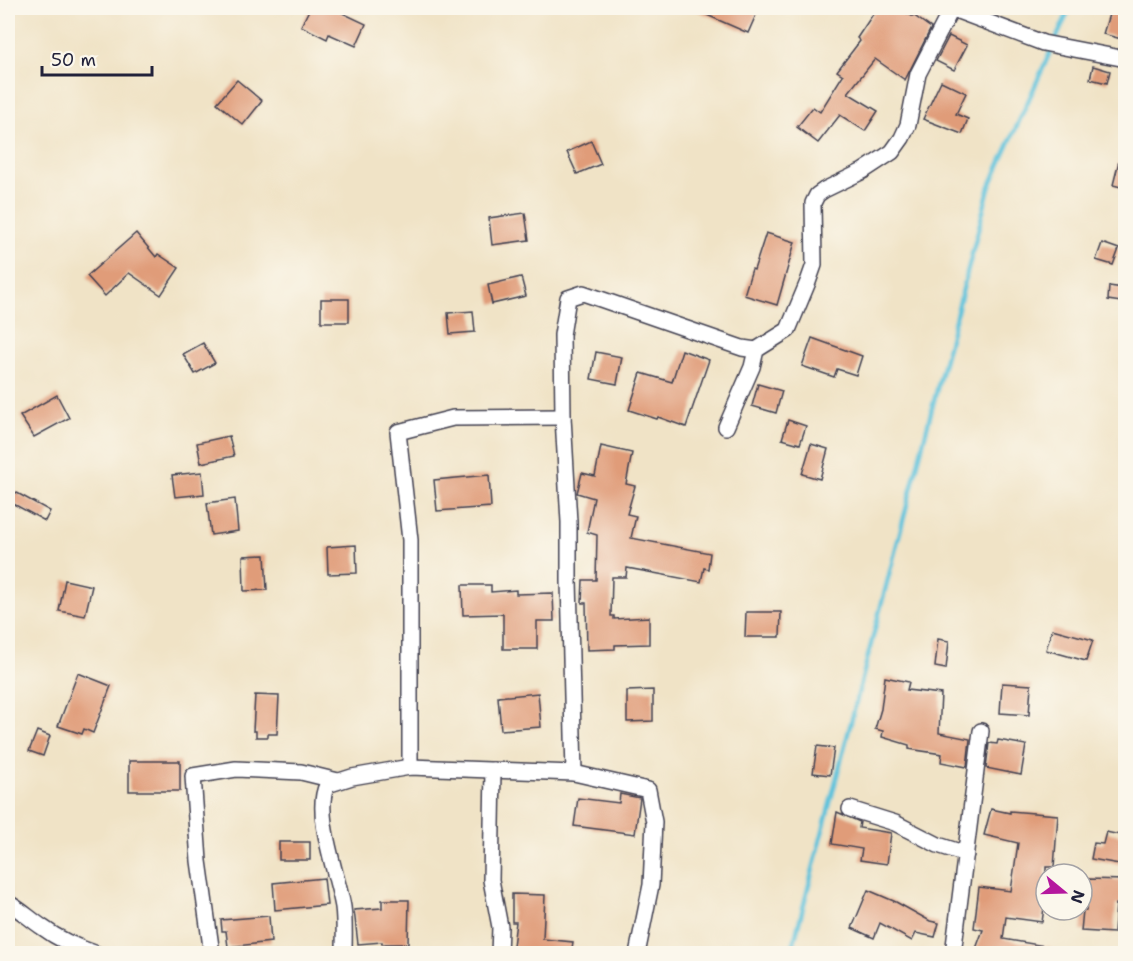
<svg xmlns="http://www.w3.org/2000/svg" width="1133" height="961" font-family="'Shantell Sans',sans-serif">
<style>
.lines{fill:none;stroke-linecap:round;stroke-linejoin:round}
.stream{stroke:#5dc2db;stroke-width:4.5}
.building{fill:#e09c79}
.minor-casing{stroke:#413f50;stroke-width:18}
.minor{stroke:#fff;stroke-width:15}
</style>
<rect width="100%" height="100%" fill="#fbf7ec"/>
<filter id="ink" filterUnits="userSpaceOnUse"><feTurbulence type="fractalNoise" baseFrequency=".0167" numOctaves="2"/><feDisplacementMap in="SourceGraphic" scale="12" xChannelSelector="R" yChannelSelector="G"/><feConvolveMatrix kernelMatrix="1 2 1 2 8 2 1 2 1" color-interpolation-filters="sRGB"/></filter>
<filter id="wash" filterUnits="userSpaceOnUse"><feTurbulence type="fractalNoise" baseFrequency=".008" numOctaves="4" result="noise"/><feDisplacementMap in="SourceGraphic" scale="24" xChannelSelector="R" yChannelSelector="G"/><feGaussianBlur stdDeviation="1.35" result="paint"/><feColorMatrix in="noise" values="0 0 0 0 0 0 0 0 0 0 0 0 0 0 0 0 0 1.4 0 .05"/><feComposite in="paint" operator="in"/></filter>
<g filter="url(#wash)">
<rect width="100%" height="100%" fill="#f0e3c6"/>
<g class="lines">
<path class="stream" d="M791,954L989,188L1070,8"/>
</g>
<g id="blocks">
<g class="building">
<path d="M310,8H332L366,24L356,46L329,34L327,39L301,26Z"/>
<path d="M691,8H759L748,33Z"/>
<path d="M877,8H898L912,16L913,15L931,28L905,80L875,59L848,93L878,111L865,131L840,115L818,143L797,127L813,107L820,112L843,75L837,71L860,41L857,38Z"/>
<path d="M1110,11L1125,15V40L1103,34Z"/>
<path d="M949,36L967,45L954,70L936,61Z"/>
<path d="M1093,66L1110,71L1107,83L1090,79Z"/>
<path d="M237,80L262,101L243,125L217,103Z"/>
<path d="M941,81L966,93L956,114L968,119L962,134L923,119Z"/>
<path d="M591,141L601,164L577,174L567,152Z"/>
<path d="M1121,153H1125V188L1113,185Z"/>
<path d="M525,213L529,240L492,245L489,218Z"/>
<path d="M136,233L156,257L158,254L179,268L161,295L129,273L105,296L87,276Z"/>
<path d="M766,233L795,242L777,305L744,295L752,269L754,270Z"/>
<path d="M1102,243L1119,249L1113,265L1096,260Z"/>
<path d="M521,277L526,296L492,304L488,285Z"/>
<path d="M1109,286L1123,288L1121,302L1108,300Z"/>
<rect x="321" y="299" width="28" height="23"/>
<path d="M473,311L475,332L450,334L448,313Z"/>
<path d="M812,338L862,356L856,375L837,369L834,377L802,366Z"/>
<path d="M203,343L215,363L195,374L183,354Z"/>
<path d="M682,350L709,360L686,427L658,417L657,419L629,410L641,373L672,382Z"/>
<path d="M596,352L622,357L617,384L591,379Z"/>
<path d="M758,384L782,391L776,413L752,406Z"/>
<path d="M57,395L69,418L34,437L20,416Z"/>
<path d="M788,420L806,426L800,444L782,439Z"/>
<path d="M229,436L234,456L201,463L197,443Z"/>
<path d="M811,444L828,449L820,479L802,474Z"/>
<path d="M601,446L632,453L626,484L635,486L627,514L636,516L631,538L710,553L708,569L704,568L701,582L627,568L626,577H612L611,616H614V619L649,617V644L615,645V649L587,650L586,603H582L583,580H596L597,535L587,532L594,498L577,493L582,473L595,476Z"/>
<path d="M202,472L204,494L175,497L172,475Z"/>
<path d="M489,475L491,507L437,511L434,480Z"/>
<path d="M8,488L50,511L45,521L8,501Z"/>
<path d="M235,499L238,531L211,535L207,503Z"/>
<path d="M356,545L357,573L328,574L327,547Z"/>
<path d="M265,555L267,590L244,591L243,556Z"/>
<path d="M65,580L92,586L85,616L59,611Z"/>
<path d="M462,585H491V592L516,590V594L553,593L554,621H537V649H503V614L463,615Z"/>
<path d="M746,612H781L780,637H745Z"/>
<path d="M1052,629L1093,640L1086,661L1046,650Z"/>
<path d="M938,639L949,641L946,669L935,667Z"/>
<path d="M78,673L111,686L93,733L84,729L82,734L58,726Z"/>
<path d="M885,677L909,682L907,690L941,694L939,733L970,739L967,767L941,762L942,754L909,749V745L882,737L883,731L875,729L881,709Z"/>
<path d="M1002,683L1031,685L1029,715L1000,713Z"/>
<path d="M653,690V721L627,722V691Z"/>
<path d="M538,693L541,727L501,730L498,697Z"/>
<path d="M255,695L279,696L277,734H268V737H256V731H253Z"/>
<path d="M37,731L50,736L43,756L29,751Z"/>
<path d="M998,740L1026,745L1021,775L986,768L989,743L997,744Z"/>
<path d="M817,746L834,748L830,775L813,773Z"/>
<rect x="129" y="761" width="51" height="30"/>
<path d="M620,794L640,798L635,834L574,826L578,798L619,803Z"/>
<path d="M991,809L1010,813V811L1058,815L1054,867H1046V909L1044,908L1042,922L1006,917L1003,939L1051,947L1050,954H974L983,930L974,928L979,887L1011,891L1018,843L984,835Z"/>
<path d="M837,812L860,822L859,828L891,833L887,864L860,860L862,849L832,844Z"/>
<path d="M1106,832L1125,836V865L1091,859L1094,843L1103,844Z"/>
<rect x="279" y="842" width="31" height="18"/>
<path d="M324,878L327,905L275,910L273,883Z"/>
<path d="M1087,879L1125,880V905L1116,904L1114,933L1081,931L1083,910H1086Z"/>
<path d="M868,890L896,902L930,921L939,923L935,937L916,933L912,941L880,923L874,938L852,928Z"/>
<path d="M512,894L545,895L543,939L573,942L571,954H512L516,922H512Z"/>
<path d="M382,900H409L408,944H382V942L358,944L354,910L382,908Z"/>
<path d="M269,916L271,942L228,947L226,931H222L221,920Z"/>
</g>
</g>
</g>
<g filter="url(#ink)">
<use href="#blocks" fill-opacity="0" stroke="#413f50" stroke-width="1.5"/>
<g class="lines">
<g class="minor-casing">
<g id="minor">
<path d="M950,8L1043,43L1126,59"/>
<path d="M726,427L752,367L756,350L788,330L808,282L814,265L813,203L817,195L824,190L863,171L892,152L902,138L908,125L918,74L952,8"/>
<path d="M410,767V540L398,432L453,418L563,417"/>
<path d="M493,770L491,880L500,927L499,954"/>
<path d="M574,773L569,581V522L563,417L562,335L568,298L583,293L742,348L756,350"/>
<path d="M850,809L895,823L938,845L966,854"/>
<path d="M8,903C21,910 30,919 42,927C58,939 78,948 97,954"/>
<path d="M212,954L199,861L193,776L236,769L301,772L338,781"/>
<path d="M344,954C344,938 345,922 343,907C338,876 313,813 327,785L352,777L410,767L574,773L648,790L654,822L651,885L637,954"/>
<path d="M953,954L981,731"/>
</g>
</g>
<use href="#minor" class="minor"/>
</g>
</g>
<rect width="1133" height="961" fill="none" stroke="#fbf7ec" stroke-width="30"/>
<g transform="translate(1064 892) rotate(109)"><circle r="28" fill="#fbf7ec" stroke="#a4a2a5" stroke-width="1.5"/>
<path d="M0-4.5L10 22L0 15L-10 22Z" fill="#b5179e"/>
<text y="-9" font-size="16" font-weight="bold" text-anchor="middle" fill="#22223b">N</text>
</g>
<path d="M42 66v9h110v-9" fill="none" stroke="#22223b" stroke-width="3"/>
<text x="51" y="66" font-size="18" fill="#22223b" stroke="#fbf7ec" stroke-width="4.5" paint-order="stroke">50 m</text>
</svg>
